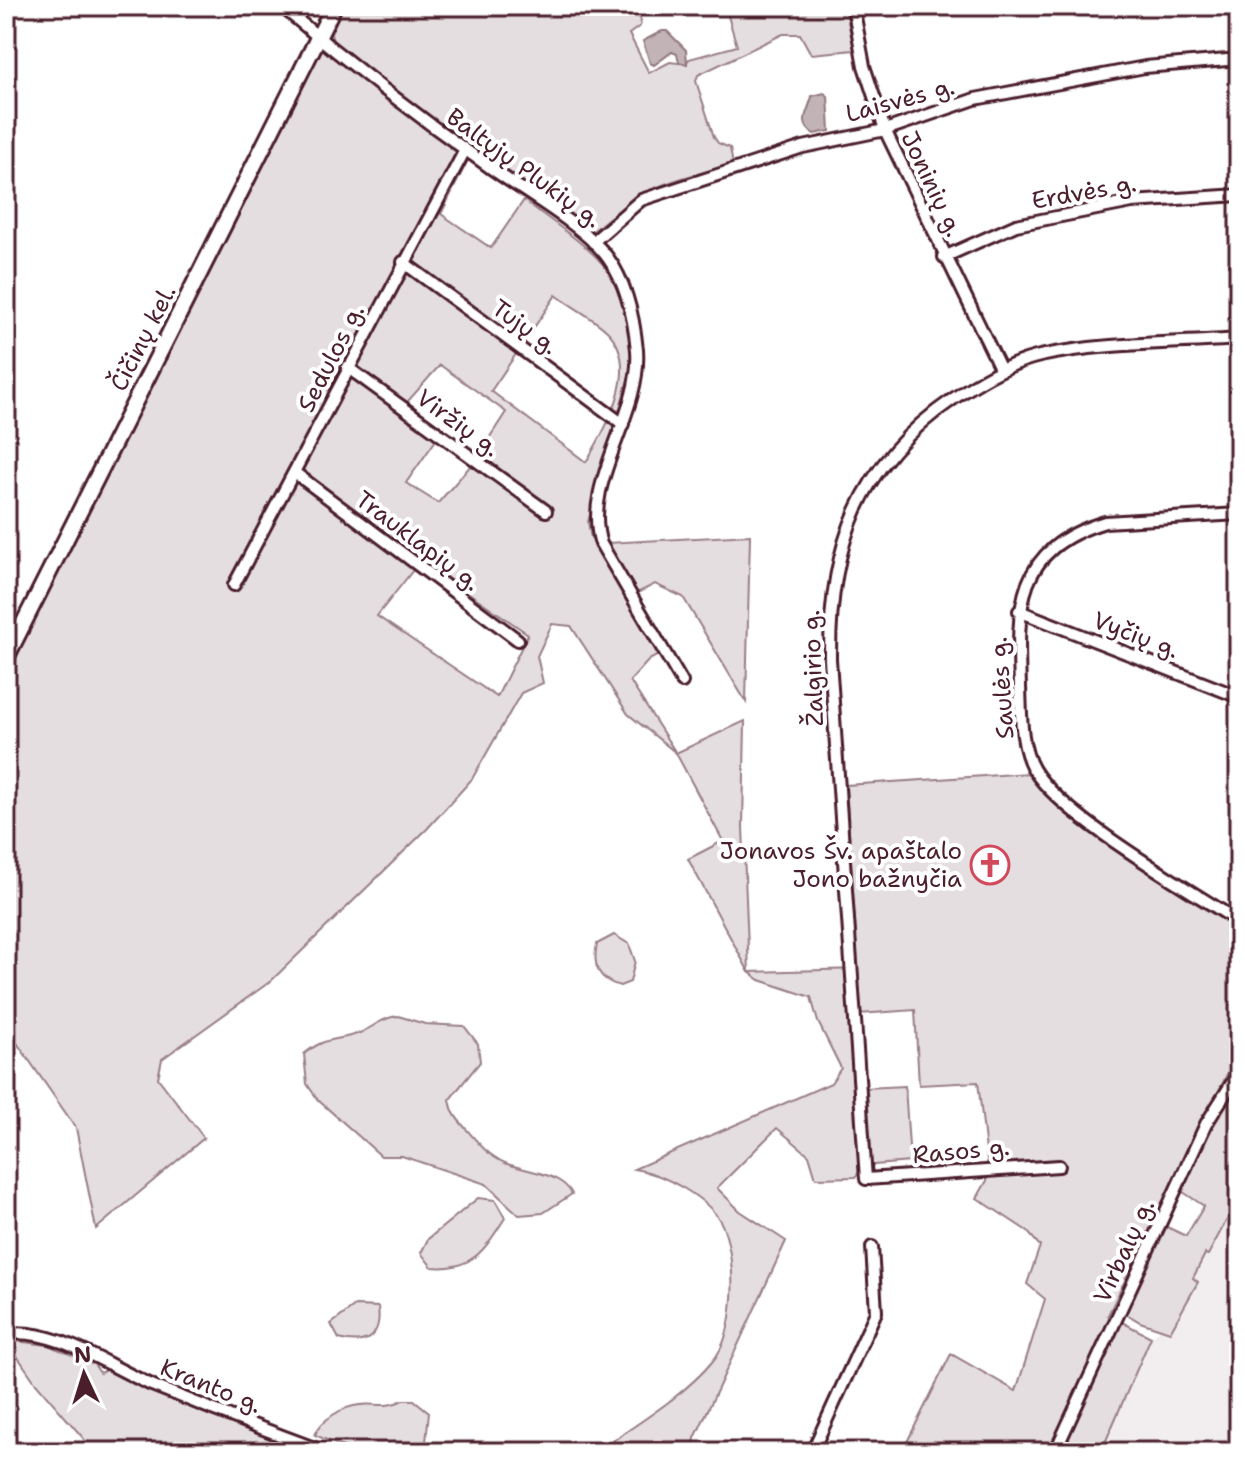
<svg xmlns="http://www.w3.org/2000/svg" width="1245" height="1458" font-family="'Shantell Sans',sans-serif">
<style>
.built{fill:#f2eeef}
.green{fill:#e5dee0;stroke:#987e86;stroke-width:2;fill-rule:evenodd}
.water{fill:#c1b3b6;stroke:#91787e;stroke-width:2}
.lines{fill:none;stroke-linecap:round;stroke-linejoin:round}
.street-casing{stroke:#4a1f2b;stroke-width:16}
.secondary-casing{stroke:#4a1f2b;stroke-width:20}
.street{stroke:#fff;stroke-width:10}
.secondary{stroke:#fff;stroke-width:14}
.labels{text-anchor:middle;stroke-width:8;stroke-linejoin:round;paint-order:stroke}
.street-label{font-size:24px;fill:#4a1f2b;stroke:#fff}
.poi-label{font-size:24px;fill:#4a1f2b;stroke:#fff;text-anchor:end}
</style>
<rect width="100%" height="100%" fill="#fff"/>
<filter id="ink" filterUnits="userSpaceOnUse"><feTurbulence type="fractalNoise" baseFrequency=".0125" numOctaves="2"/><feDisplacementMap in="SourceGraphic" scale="16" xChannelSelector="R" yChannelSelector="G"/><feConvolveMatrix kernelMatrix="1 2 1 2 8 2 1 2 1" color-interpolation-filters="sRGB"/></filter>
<g filter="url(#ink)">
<path class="built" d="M1236,1202L1239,1203V1452H1101L1151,1337L1162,1328L1170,1332L1197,1282L1193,1279L1205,1254H1208Z"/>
<g class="green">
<path d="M342,6H632L641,20L640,26L629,34L649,73L670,62L686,64L689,59L737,46L725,6H845L854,50L811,54L800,34H783L698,75L696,81L714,137L718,143L730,148L733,165C666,181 645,186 592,232L580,230L452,136L333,41L330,31Z"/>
<path d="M322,47L469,158L441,214L491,248L524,200C596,256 636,269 630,372L588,522L591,538L607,543L750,535L746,702L683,597L655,584L635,594L668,650L649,660L630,681L676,753L745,721L743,827L749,972L858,969L846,785L1030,773L1057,806L1239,927V1050L1108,1315L1151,1337L1101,1452H902L951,1354L1016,1391L1045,1299L1027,1284L1040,1246L1027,1231L977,1198L989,1177L978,1082L919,1085L915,1010L859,1014L865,1088L905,1086L910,1162L862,1166L856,1177L816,1178L809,1155L777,1128L717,1188L740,1211L786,1241L695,1438L693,1452H597C634,1425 682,1398 712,1362C737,1333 737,1262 723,1227C712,1199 662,1173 634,1169L831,1083L841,1068L818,1022L811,997L760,980L749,972L688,859L723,841L676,753L628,714L571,626L552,624L537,656L543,683L521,693L472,779L427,829L271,981L162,1059L158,1078L204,1138L96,1229L76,1128L6,1027V677L317,50ZM556,295C572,307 592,317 607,331C643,366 606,429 586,462L491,391ZM440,365L506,412L473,463L438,503L406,483L438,437L400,410ZM421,560L528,634L497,697L377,616Z"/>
<path d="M614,935L629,944L635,961L630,982L620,986C598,980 592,965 597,944Z"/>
<path d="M398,1016L425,1024L464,1026L478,1044L480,1062L450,1099C452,1114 458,1120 468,1131C479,1144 489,1156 505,1163C526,1172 561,1172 572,1194L543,1213L519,1215L486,1184L402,1156H381L318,1100L307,1084L304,1054C326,1036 334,1042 357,1034C373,1028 381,1018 398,1016Z"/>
<path d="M1239,1086V1197L1208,1255L1205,1254L1193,1278L1198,1282L1170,1332L1140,1322L1125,1313L1165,1226L1186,1236L1204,1206L1180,1190L1222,1109Z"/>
<path d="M478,1198L495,1200L505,1218C485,1249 473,1271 432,1267L421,1253L428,1239Z"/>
<path d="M355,1306L378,1307C382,1336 367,1347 339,1339L331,1324Z"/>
<path d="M6,1340L48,1345L94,1364L100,1373L106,1370L310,1452H88L84,1439L35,1382Z"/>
<path d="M403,1400H414L429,1412L425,1452H355L315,1435C320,1420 344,1406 360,1405C377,1403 386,1409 403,1400Z"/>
</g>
<g class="water">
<path d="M662,31H667L686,50L687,64L679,62L677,54L672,52L654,65L650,63L643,41Z"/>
<path d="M824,93L828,96L830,131L814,134C796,123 810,109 812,96Z"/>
</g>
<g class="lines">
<g class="street-casing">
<g id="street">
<path d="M281,6C347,62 417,116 488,166C522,191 585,226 608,258C627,284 634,319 637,350C642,415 581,483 601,544L682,682"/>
<path d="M853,6L864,66L885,130L1001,370"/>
<path d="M593,242L641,200L803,147L885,130L975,99L1145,67L1239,59"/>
<path d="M944,257L1016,225L1132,202L1239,195"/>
<path d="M403,262L623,424"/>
<path d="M347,367L546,511"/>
<path d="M295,473L518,640"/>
<path d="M1239,514L1105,522C1015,549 1017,606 1020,687C1021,713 1020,747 1034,770C1062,817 1189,889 1239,922"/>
<path d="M234,585L465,150"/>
<path d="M1019,611L1239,697"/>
<path d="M1059,1166L866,1179L830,659C829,547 858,464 953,399C979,381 1009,363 1040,356C1104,342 1174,344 1239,339"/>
<path d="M6,1334C56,1327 109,1367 154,1386C211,1409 268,1431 325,1452"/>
<path d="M812,1452L876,1312L872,1247"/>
<path d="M1055,1452L1206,1124L1239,1072"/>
</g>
</g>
<g class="secondary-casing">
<path id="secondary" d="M6,658L334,6"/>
</g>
<use href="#street" class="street"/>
<use href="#secondary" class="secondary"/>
</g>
</g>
<defs>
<g id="church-ring" transform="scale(2)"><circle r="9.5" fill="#fff" stroke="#d1495b" stroke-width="1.5"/><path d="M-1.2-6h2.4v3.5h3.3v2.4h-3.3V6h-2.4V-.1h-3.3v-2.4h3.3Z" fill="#d1495b"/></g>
</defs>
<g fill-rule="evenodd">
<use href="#church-ring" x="990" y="865"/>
</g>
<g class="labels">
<g class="street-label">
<text transform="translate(900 100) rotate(-15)" y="8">Laisvės g.</text>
<text transform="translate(524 168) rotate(36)" y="8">Baltųjų Plukių g.</text>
<text transform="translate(932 184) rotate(65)" y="8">Joninių g.</text>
<text transform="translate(1084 192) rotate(-10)" y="8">Erdvės g.</text>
<text transform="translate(525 327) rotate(36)" y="8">Tujų g.</text>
<text transform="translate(143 338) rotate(-63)" y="8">Čičinų kel.</text>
<text transform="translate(331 358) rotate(-63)" y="8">Sedulos g.</text>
<text transform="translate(458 423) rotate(36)" y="8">Viržių g.</text>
<text transform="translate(418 541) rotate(37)" y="8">Trauklapių g.</text>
<text transform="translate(1136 635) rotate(21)" y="8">Vyčių g.</text>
<text transform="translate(813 668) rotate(-92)" y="8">Žalgirio g.</text>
<text transform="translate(1002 688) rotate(-94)" y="8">Saulės g.</text>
<text transform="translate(961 1151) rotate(-5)" y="8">Rasos g.</text>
<text transform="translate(1124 1251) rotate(-65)" y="8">Virbalų g.</text>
<text transform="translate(211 1386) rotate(22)" y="8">Kranto g.</text>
</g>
<g class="poi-label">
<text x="962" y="859">Jonavos Šv. apaštalo<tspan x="962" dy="28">Jono bažnyčia</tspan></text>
</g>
</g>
<rect width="1245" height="1458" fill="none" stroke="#fff" stroke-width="32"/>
<rect x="16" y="16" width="1213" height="1426" fill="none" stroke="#4a1f2b" stroke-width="3" filter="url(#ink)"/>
<g transform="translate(84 1374) rotate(356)" stroke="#ffffff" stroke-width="6" paint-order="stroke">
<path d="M0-6L14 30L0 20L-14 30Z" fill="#4a1f2b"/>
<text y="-12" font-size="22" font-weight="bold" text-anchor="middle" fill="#4a1f2b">N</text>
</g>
</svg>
